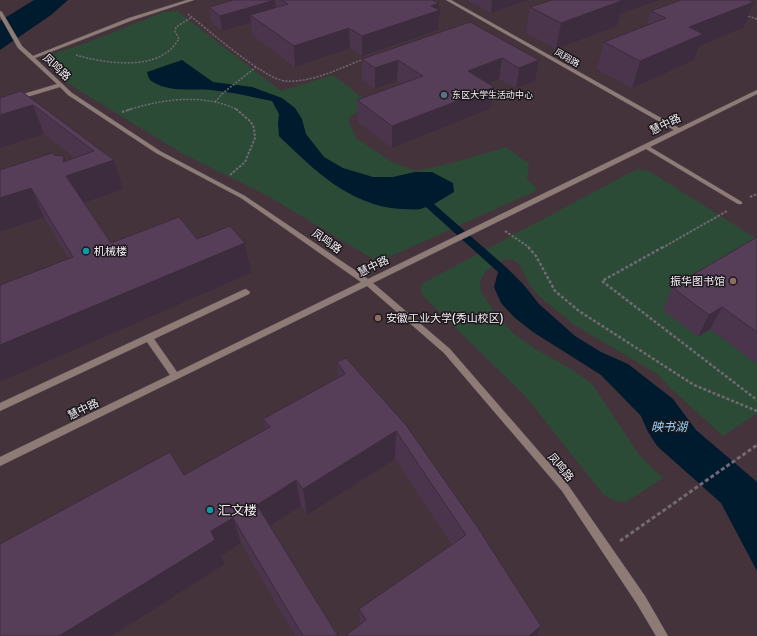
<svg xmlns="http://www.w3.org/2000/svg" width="757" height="636" font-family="Signika,'Noto Sans SC',sans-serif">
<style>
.education{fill:#45333c}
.green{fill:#2b4b36}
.water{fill:#001a2e}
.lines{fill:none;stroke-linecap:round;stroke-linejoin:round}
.minor-casing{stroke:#564d56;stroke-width:1}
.path-far3{stroke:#726a72;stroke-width:1.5;stroke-dasharray:2 1.5;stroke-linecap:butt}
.path-far2{stroke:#726a72;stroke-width:2;stroke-dasharray:2.5 1.5;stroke-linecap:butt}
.path-far1{stroke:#726a72;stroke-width:2.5;stroke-dasharray:3 2;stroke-linecap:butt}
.path{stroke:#726a72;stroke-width:3;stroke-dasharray:4 2.5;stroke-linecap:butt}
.minor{fill:#8e7b76;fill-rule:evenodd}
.wall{fill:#4b354c}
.shaded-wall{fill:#3d2b3e}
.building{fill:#573e58;stroke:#3d2b3e}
.service-dot{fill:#5c6f8a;stroke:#1c181c;stroke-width:1.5}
.culture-dot{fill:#0f9aa8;stroke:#1c181c;stroke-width:1.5}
.education-dot{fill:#8d6e63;stroke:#1c181c;stroke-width:1.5}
.labels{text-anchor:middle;stroke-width:3;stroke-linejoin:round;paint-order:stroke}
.far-street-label{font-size:9px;fill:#f6f0f6;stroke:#1c181c}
.far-poi-label{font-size:9px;fill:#f6f0f6;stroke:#1c181c;text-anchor:start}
.street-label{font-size:11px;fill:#f6f0f6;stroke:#1c181c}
.poi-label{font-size:11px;fill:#f6f0f6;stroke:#1c181c;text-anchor:start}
.water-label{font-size:12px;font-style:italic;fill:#97d0fb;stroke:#1c181c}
.near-poi-label{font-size:13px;fill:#f6f0f6;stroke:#1c181c;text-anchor:start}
</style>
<rect width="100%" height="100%" fill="#372e37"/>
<rect class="education" x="0" y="0" width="757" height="636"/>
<g class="green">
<path d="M177,11L281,91L333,75L369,103L348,119L356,138L392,162L416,171L456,162L506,147L529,164L527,179L538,190L378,262L268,196L183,154L69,84L46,62L57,52L81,45L164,12Z"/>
<path d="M637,169L649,171L757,239L710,329L757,364V413L723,436L670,388L657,374L573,324L539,296L529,284L520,265L513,260L506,259L486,271L480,281L481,292L497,316L513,333L534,348L576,372L593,385L640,456L663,478L626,502C616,502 611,500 603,494L526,397L425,298L421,292V284L427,281Z"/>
</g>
<g class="water">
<path d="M34,0H68L51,15L0,50V21Z"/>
<path d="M182,60L213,82L252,87L282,98L295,108L302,119L306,134L324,157L343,168L373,177H393L415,172H432L453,183L454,192L434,204L507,268L524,285L539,304L575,336L601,352L628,364L673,399L696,430L757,482V571L721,503L657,446L648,432L641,416L601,375L533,332L515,318L501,303L494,287L498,272L426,207C418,211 410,209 401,209C350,206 314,170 279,136L278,123L279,114L272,101C252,97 232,92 211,90C193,88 170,93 153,82C149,80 148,76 147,72Z"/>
</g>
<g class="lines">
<g class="minor-casing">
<path id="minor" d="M187,0H194L133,20L35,58L72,93L160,151L245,196L368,279L674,130L446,0H451L679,128L757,90V94L650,147L742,202V204H738L646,149L373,283L450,349L568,485L645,596L668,636H656L637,604L562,491L444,353L367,286L0,466V457L170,375L147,342L0,411V403L243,290L246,289L250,292L249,294L154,339L177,372L361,282L241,198L156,153L68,95L60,87L0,105V101L57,84L18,48L0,16V11L2,12L22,46L33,56L129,18Z"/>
</g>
<g class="path-far3">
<path d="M188,14C207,29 264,79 285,81C312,83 340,68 364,59"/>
<path d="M745,15L757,19"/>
<path d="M76,55C103,63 149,70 171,49C174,46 177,42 179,39L175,31L176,27L192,17"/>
<path d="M215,102L223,93L256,67"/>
<path d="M128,110C162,99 204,93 238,110"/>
</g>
<g class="path-far2">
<path d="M122,112L131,109"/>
<path d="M230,175L245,162L255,138L254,128L251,122L236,109"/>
<path d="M750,197L757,194"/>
<path d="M505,231L530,248"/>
<path d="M662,248L727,211"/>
</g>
<g class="path-far1">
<path d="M528,247L536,256L555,291L579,311L694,385L757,411"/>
<path d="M663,247L602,281L757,400"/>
</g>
<path class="path" d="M620,541L757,445"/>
<use href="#minor" class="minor"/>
</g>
<g class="wall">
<path d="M233,0H433L439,3V10H440L438,30L362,56L350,48L295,67L252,35L251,23L222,31L211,22L209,7Z"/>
<path d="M467,0H528L491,13Z"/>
<path d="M552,0H660L620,14L617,26L556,49L526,33L530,7Z"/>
<path d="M754,2L744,27L699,46L694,60L632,88L597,69L604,42L647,25L651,11Z"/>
<path d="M470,22L535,81L516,88L499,79L488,83L491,108L392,148L358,122L357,100L402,84L397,81L375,89L362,80V59Z"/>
<path d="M21,91L114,160L123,189L84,203L111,243L197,239L251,273L69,259L44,217L0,232L54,155L64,156L66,160L75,158L44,134L0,148V98Z"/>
<path d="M757,237V364L710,329L698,337L663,310L672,287Z"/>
<path d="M346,358L541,626L537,636H345L360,625L359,609L452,545L395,459L307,515L301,506L270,526L338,636H295L241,543L221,556L225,564L112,636H0L184,475L266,430L263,419L338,378L337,362Z"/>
</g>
<g class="shaded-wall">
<path d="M275,0L277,15H250L251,23L222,31L220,16Z"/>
<path d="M492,0H528L491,13Z"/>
<path d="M610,0H660L620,14L617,26L556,49L561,23Z"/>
<path d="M754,2L744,27L699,46L694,60L632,88L640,61L689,27Z"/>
<path d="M439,3V10H440L438,30L362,56V36L431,6Z"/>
<path d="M349,28L350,48L295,67L294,46Z"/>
<path d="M502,58L499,79L466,92L468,71Z"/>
<path d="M398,60L397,81L375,89V68Z"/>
<path d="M539,60L535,81L516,88L519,68Z"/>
<path d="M494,87L491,108L392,148V126Z"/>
<path d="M33,105L44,134L0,148V115Z"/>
<path d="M64,156L72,174L114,160L123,189L78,205L66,176L63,162Z"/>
<path d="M31,188L44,217L0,232V198Z"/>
<path d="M245,243L251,273L0,382V345Z"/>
<path d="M722,307L710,329L698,337L709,315Z"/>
<path d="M396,431L395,459L307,515L303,489Z"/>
<path d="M296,480L301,506L263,530L257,505Z"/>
<path d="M233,518L241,543L221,556L225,564L112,636H59L211,531Z"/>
<path d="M541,626L537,636H529Z"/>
</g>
<g class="building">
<path d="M233,0H275L220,16L209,7Z"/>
<path d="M281,0H433L439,3L431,6L440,10L362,36L349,28L294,46L250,15L288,4Z"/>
<path d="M552,0H624L561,23L530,7Z"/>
<path d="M681,0H749L754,2L689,27L703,34L640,61L604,42L666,18L651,11Z"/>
<path d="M470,22L539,60L519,68L502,58L468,71L494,87L392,126L357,100L423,76L398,60L375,68L362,59Z"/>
<path d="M21,91L114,160L66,176L111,243L179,217L197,239L230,226L245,243L0,345V285L73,257L31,188L0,198V170L52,153L54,155L64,156L63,162L94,151L33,105L0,115V98Z"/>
<path d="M757,237V332L722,307L709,315L672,287Z"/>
<path d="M346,358L406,425L478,528L541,626L529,636H345L366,620L359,609L466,535L396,431L303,489L296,480L257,505L338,636H303L233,518L211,531L215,540L59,636H0V544L170,452L184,475L270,427L263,419L345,374L337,362Z"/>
</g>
<circle class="service-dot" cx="444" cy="95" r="4"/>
<g class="culture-dot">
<circle cx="86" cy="251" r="4"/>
<circle cx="210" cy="510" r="4"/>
</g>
<g class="education-dot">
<circle cx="733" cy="281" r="4"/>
<circle cx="378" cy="318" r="4"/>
</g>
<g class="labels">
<g class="far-street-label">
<text transform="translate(567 58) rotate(30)" y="3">凤翔路</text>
</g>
<g class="far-poi-label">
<text x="452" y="98">东区大学生活动中心</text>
</g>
<g class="street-label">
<text transform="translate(57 67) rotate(43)" y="4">凤鸣路</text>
<text transform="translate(665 124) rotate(-26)" y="4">慧中路</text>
<text transform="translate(327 241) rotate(35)" y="4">凤鸣路</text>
<text transform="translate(373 266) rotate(-26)" y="4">慧中路</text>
<text transform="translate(83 409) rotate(-26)" y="4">慧中路</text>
<text transform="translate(561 467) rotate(50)" y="4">凤鸣路</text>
</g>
<g class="poi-label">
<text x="94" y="255">机械楼</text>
<text x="725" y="285" text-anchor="end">振华图书馆</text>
<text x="386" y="322">安徽工业大学(秀山校区)</text>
</g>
<g class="water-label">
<text x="669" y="431">映书湖</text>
</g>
<g class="near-poi-label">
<text x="218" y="515">汇文楼</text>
</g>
</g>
</svg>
